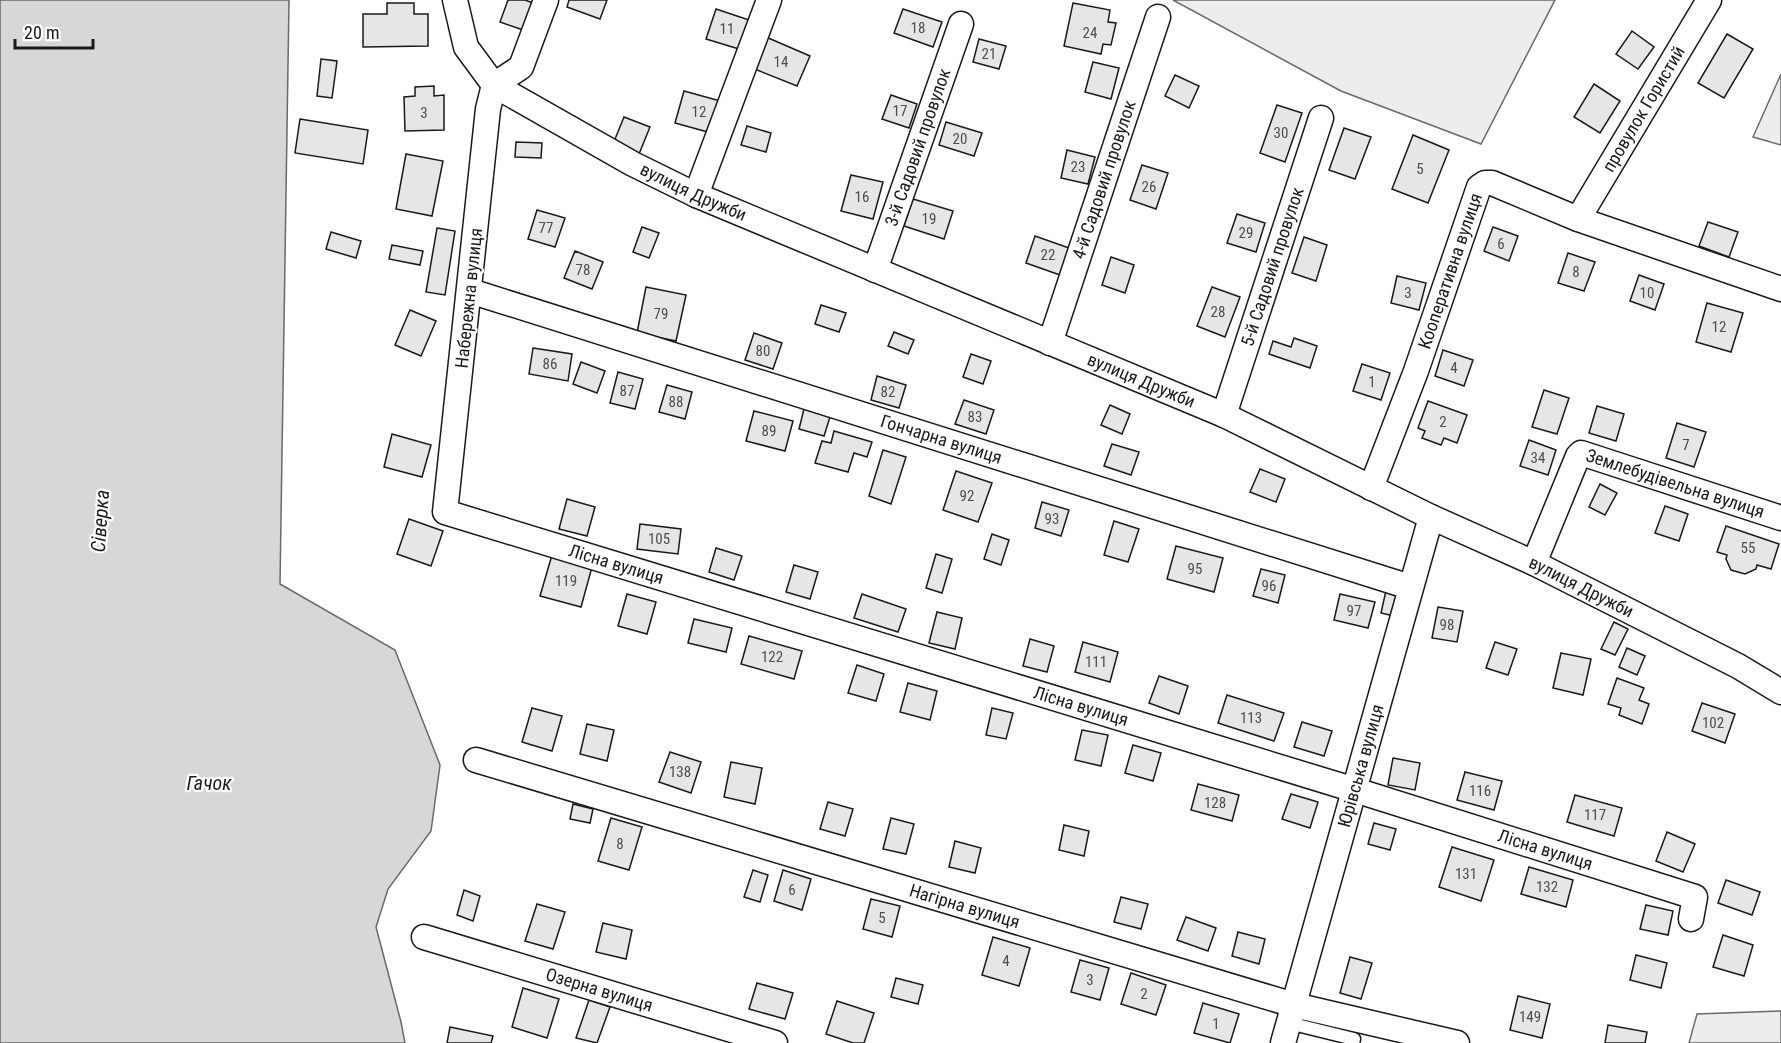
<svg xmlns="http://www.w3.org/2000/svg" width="1781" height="1043" font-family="'Roboto Condensed',sans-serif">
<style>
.built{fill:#ededed;stroke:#6a6a6a;stroke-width:1.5}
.water{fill:#d7d7d7;stroke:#6a6a6a;stroke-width:1.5}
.building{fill:#e6e6e6;stroke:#1a1a1a;stroke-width:1.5}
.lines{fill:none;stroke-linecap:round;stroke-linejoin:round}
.service-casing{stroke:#1a1a1a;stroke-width:15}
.minor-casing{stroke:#1a1a1a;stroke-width:27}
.service{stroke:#fff;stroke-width:12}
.minor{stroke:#fff;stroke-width:24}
.labels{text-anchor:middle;stroke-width:4.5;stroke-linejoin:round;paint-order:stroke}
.number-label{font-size:15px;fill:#4d4d4d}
.street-label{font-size:18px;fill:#1a1a1a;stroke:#fff}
.water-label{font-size:20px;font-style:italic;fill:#1a1a1a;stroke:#fff}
</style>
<rect width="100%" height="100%" fill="#fff"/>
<g class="built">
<path d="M1173,0H1555L1481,144L1341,91Z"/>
<path d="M1781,74V145L1753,137Z"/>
<path d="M1781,1011V1043H1689L1697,1014Z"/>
</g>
<path class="water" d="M0,0H289L280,584L395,650L440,765L431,831L388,889L376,927L401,1022L405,1043H0Z"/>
<g class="building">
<path d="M508,0H525L533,3L523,30L500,22Z"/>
<path d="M569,0H607L600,19L567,7Z"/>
<path d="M387,3H414V14H428V46L363,47V14H387Z"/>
<path d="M1073,3L1110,10L1108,22L1116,23L1111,45L1103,44L1101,54L1064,46Z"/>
<path d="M716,9L749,20L739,49L706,39Z"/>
<path d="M903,9L942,22L933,47L894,33Z"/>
<path d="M1632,31L1654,47L1638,69L1616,54Z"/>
<path d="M1727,34L1753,49L1724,98L1698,83Z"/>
<path d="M766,37L810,56L797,86L752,68Z"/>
<path d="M979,39L1006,46L999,69L973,62Z"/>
<path d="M321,59L337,61L332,98L317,96Z"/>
<path d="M1093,62L1119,68L1111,99L1085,92Z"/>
<path d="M1175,75L1199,86L1189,108L1165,96Z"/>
<path d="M1594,84L1620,101L1600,133L1574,117Z"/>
<path d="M434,86V96L444,95V130L405,131L404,97L415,96V87Z"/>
<path d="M684,91L724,102L715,134L675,123Z"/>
<path d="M891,95L917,104L909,128L882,119Z"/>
<path d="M1277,105L1302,113L1285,162L1260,153Z"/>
<path d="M624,117L650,127L639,154L613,144Z"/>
<path d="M300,119L368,130L363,164L295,153Z"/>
<path d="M946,122L982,133L974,156L939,145Z"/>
<path d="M747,126L771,133L766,152L741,145Z"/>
<path d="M1344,128L1371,137L1355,179L1329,170Z"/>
<path d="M1413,135L1449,150L1428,203L1392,189Z"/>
<path d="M516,142L542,143L541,158L515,157Z"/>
<path d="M1067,150L1095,157L1088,184L1061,178Z"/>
<path d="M406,154L443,161L432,216L396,209Z"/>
<path d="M1142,165L1168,173L1156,209L1130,200Z"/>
<path d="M851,175L883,182L873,219L841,211Z"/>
<path d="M913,199L953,211L944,239L904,226Z"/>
<path d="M537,210L565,218L555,247L528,239Z"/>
<path d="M1237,214L1265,223L1256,252L1227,243Z"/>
<path d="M1708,222L1738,232L1729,257L1699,246Z"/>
<path d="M642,227L659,233L649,258L633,252Z"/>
<path d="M1493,227L1518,236L1509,261L1484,251Z"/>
<path d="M437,228L455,231L445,295L426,292Z"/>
<path d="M331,232L361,241L356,258L326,249Z"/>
<path d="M1035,236L1069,248L1060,275L1026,263Z"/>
<path d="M1304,237L1327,245L1316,281L1292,273Z"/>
<path d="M392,245L423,251L420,265L389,259Z"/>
<path d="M575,251L603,262L592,289L564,278Z"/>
<path d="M1568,253L1595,262L1584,291L1558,283Z"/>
<path d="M1111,257L1134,265L1125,293L1102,285Z"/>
<path d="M1639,275L1664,284L1655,310L1630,301Z"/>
<path d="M1397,276L1426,283L1419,310L1391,303Z"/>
<path d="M646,287L686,295L676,341L637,333Z"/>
<path d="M1212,287L1240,297L1225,337L1197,326Z"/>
<path d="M1707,303L1743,313L1731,352L1696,342Z"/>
<path d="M821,305L846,313L839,332L815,324Z"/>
<path d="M410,310L436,321L421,356L395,345Z"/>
<path d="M894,332L914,340L908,354L888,346Z"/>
<path d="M754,333L782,343L773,369L745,360Z"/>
<path d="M1294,338L1317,346L1310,368L1269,354L1273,341L1291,347Z"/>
<path d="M533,348L572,354L568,381L529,374Z"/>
<path d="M1443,350L1473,360L1464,386L1435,376Z"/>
<path d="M971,354L991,361L983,384L963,377Z"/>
<path d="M581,362L605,371L597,393L573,384Z"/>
<path d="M1362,364L1390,373L1381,400L1353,391Z"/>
<path d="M618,372L643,379L635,409L610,403Z"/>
<path d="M877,376L906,385L899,408L871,400Z"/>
<path d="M667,385L692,392L685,419L659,412Z"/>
<path d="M1544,390L1569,398L1557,434L1532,427Z"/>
<path d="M964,400L994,410L986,434L955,424Z"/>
<path d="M1428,401L1467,415L1457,443L1444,438L1441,445L1422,438L1425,431L1418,428Z"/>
<path d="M1110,405L1130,414L1122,434L1101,425Z"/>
<path d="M1597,406L1624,414L1616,441L1589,433Z"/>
<path d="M804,409L830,417L824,436L799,429Z"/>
<path d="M754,411L793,421L785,451L746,441Z"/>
<path d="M1677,423L1706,432L1694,467L1666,458Z"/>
<path d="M834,431L872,442L867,457L854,453L848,472L815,463L822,441L831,443Z"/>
<path d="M392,434L431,445L422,477L384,467Z"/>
<path d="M1529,440L1556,450L1548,475L1520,466Z"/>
<path d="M1112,444L1139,452L1131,475L1104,466Z"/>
<path d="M883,450L906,457L891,504L869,496Z"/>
<path d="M1260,469L1285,479L1276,502L1250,492Z"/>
<path d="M956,471L992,483L978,522L943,510Z"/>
<path d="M1600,484L1617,493L1605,515L1589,507Z"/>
<path d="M567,499L595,507L587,536L559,529Z"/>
<path d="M1042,502L1069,510L1061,536L1035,528Z"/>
<path d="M1665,506L1688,514L1679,541L1655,533Z"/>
<path d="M409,519L443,531L431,566L397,554Z"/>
<path d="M1114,521L1139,529L1128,562L1104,555Z"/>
<path d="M640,524L681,529L678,554L637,549Z"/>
<path d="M1726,526L1779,544L1771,569L1757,565L1756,569L1745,574L1731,570L1726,559L1727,555L1717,552Z"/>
<path d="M992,534L1009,540L1001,565L984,559Z"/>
<path d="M1176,546L1223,558L1214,592L1167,579Z"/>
<path d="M716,548L742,556L734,580L709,572Z"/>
<path d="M936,554L952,559L942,593L926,588Z"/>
<path d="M552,555L592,567L581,607L540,596Z"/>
<path d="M794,565L818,572L810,599L786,592Z"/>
<path d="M1261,569L1285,575L1278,603L1253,596Z"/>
<path d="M1387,586L1401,589L1394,616L1381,613Z"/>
<path d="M627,594L656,602L647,634L618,626Z"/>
<path d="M862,594L906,609L898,632L854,618Z"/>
<path d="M1340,594L1375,602L1368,628L1334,620Z"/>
<path d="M1438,607L1463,611L1457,642L1432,638Z"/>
<path d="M937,612L962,618L955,649L929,643Z"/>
<path d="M694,619L732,628L726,652L688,643Z"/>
<path d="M1614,622L1628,629L1615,655L1601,649Z"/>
<path d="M749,636L802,651L794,679L741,664Z"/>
<path d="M1030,639L1054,646L1047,672L1023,666Z"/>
<path d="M1083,642L1118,652L1110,682L1075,672Z"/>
<path d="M1495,642L1517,649L1508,675L1486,668Z"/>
<path d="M1627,648L1645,656L1637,675L1619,667Z"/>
<path d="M1561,653L1591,659L1583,695L1553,688Z"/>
<path d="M857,665L884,674L876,701L848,693Z"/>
<path d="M1159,676L1188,686L1179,714L1149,703Z"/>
<path d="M1617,678L1644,688L1639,700L1649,704L1642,724L1619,715L1621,708L1608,704Z"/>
<path d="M908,683L937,691L930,720L900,712Z"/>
<path d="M1227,695L1284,713L1274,741L1218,723Z"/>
<path d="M1702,703L1735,714L1725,743L1692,731Z"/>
<path d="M532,708L562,716L552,751L522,742Z"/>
<path d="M992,708L1013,713L1006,739L986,735Z"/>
<path d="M1302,722L1332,731L1324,756L1294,747Z"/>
<path d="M587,724L614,730L607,761L580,754Z"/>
<path d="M1082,730L1108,735L1101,766L1075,760Z"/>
<path d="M1133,745L1161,753L1153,781L1125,773Z"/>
<path d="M670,752L701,762L691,793L659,782Z"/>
<path d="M1393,758L1420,763L1415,790L1388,785Z"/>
<path d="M731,762L762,768L755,804L724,797Z"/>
<path d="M1465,772L1502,781L1494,810L1457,800Z"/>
<path d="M1198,784L1239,795L1232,821L1191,810Z"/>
<path d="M1291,794L1318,802L1310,828L1282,819Z"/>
<path d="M1575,795L1622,808L1614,836L1567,822Z"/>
<path d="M828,802L853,809L845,836L820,829Z"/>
<path d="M573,804L593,809L590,823L570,819Z"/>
<path d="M611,818L642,827L629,870L598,861Z"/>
<path d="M891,818L914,824L906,854L883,849Z"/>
<path d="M1374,823L1396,829L1390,850L1368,844Z"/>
<path d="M1064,825L1089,831L1084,856L1059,850Z"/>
<path d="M1667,832L1695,844L1683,872L1656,861Z"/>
<path d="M955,841L981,848L975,873L949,867Z"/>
<path d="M1452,847L1494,860L1481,901L1439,887Z"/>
<path d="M1529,867L1573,880L1566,907L1521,894Z"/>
<path d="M753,870L768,875L760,902L744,897Z"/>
<path d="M783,870L811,879L802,910L774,901Z"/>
<path d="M1726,880L1760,892L1752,915L1718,903Z"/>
<path d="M464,890L480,896L473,921L457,915Z"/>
<path d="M1121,897L1148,904L1141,929L1114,922Z"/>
<path d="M871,899L900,906L892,937L863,929Z"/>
<path d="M537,904L565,912L553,949L525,941Z"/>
<path d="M1646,905L1673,911L1668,935L1640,929Z"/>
<path d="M1186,917L1216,928L1208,951L1177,940Z"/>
<path d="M603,923L632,930L626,959L596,952Z"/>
<path d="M1238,932L1265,939L1259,964L1232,956Z"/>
<path d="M1723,935L1753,945L1744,976L1713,967Z"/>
<path d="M993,937L1030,948L1019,986L982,975Z"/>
<path d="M1636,955L1667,963L1661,988L1630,980Z"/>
<path d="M1350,957L1372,963L1361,999L1340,993Z"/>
<path d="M1080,960L1109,968L1100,1000L1071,992Z"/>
<path d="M1131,973L1166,985L1156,1015L1121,1004Z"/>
<path d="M896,978L923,985L918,1004L891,997Z"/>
<path d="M757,983L793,993L785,1019L749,1009Z"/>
<path d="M523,988L559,999L547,1038L512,1027Z"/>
<path d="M1518,996L1550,1004L1542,1038L1510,1030Z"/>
<path d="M589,1000L610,1007L597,1043L576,1038Z"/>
<path d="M837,1001L874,1013L864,1043H853L826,1034Z"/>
<path d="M1203,1003L1239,1014L1230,1043L1194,1033Z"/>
<path d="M1608,1025L1647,1032L1645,1043H1605Z"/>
<path d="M450,1027L493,1036L491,1043H447Z"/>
</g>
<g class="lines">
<g class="service-casing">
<path id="service" d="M1289,1023L1354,1039L1353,1043"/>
</g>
<g class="minor-casing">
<g id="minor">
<path id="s1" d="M455,0L466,47L494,85L633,164L696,195L1224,415L1431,517L1534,563L1738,666L1781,692"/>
<path id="s2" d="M494,85L488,109L445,512L1355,790L1695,897L1691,919"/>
<path d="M494,85L521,67L546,0"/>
<path d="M696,195L769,0"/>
<path id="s3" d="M1578,219L1709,0"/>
<path id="s4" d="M875,270L961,24"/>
<path id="s5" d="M470,291L1410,587"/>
<path id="s6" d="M1050,343L1158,17"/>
<path id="s7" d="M1224,415L1321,118"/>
<path id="s8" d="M1371,488L1416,371L1479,187L1485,183H1492L1578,219L1781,289"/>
<path id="s9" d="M1534,563L1578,456L1581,453L1781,518"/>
<path id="s10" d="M476,760L1294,1005L1457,1043"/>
<path id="s11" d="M424,937L775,1043"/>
<path id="s12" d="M1283,1043L1431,517"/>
</g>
</g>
<use href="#service" class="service"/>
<use href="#minor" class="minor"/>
</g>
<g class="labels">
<g class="number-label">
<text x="918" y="33">18</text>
<text x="727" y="34">11</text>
<text x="1090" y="38">24</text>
<text x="989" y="59">21</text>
<text x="781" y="67">14</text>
<text x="900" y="116">17</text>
<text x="699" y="117">12</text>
<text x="424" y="118">3</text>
<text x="1281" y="138">30</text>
<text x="960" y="144">20</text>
<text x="1078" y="172">23</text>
<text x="1420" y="174">5</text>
<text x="1149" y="192">26</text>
<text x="862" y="202">16</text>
<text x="929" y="224">19</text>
<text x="546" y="233">77</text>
<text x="1246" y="238">29</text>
<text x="1501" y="249">6</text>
<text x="1048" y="260">22</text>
<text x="583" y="275">78</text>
<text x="1576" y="277">8</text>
<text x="1408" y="298">3</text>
<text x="1647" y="298">10</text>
<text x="1218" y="317">28</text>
<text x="661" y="319">79</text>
<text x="1719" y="332">12</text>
<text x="763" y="356">80</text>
<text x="550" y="369">86</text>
<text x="1454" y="373">4</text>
<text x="1372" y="387">1</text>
<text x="627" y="396">87</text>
<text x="888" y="397">82</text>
<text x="676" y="407">88</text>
<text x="975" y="422">83</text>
<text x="1443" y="427">2</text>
<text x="769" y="436">89</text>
<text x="1686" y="450">7</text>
<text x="1538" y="463">34</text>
<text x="967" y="501">92</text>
<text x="1052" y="524">93</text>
<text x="659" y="544">105</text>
<text x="1748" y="553">55</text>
<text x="1195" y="574">95</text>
<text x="566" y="586">119</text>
<text x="1269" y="591">96</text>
<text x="1354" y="616">97</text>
<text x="1447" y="630">98</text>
<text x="772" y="662">122</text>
<text x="1096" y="667">111</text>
<text x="1251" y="723">113</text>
<text x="1713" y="728">102</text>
<text x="680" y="777">138</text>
<text x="1480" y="796">116</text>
<text x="1215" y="808">128</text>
<text x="1595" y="820">117</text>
<text x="620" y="849">8</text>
<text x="1466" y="879">131</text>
<text x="1547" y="892">132</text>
<text x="792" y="895">6</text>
<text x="882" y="923">5</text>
<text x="1006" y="966">4</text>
<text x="1090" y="985">3</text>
<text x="1144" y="999">2</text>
<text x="1530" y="1022">149</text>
<text x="1216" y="1029">1</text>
</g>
<g class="street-label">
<text dy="6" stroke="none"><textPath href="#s3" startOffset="128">провулок Гористий</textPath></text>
<text dy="6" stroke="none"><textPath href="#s4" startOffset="130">3-й Садовий провулок</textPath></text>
<text dy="6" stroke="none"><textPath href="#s6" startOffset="172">4-й Садовий провулок</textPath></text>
<text dy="6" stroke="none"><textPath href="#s1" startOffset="322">вулиця Дружби</textPath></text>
<text dy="6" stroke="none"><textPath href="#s7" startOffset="156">5-й Садовий провулок</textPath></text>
<text dy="6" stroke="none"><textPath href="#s8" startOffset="231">Кооперативна вулиця</textPath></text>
<text transform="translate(469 298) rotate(-84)" y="6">Набережна вулиця</text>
<text dy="6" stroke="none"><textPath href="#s1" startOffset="808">вулиця Дружби</textPath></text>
<text dy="6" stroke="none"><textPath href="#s5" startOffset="494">Гончарна вулиця</textPath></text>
<text dy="6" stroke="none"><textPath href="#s9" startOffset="219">Землебудівельна вулиця</textPath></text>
<text dy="6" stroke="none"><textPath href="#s2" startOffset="609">Лісна вулиця</textPath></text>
<text dy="6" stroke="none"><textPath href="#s1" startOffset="1294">вулиця Дружби</textPath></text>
<text dy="6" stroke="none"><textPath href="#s2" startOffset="1095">Лісна вулиця</textPath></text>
<text dy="6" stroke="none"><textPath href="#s12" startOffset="288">Юрівська вулиця</textPath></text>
<text dy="6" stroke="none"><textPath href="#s2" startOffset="1581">Лісна вулиця</textPath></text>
<text dy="6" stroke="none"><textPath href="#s10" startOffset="510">Нагірна вулиця</textPath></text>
<text dy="6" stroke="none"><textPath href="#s11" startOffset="183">Озерна вулиця</textPath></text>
</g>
<g class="water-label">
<text transform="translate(100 521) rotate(-86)" y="7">Сіверка</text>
<text x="209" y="790">Гачок</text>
</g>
</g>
<path d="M15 39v9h78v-9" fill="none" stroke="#1a1a1a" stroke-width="3"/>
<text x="24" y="39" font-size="18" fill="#1a1a1a" stroke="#ffffff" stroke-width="4.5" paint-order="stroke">20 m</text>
</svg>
